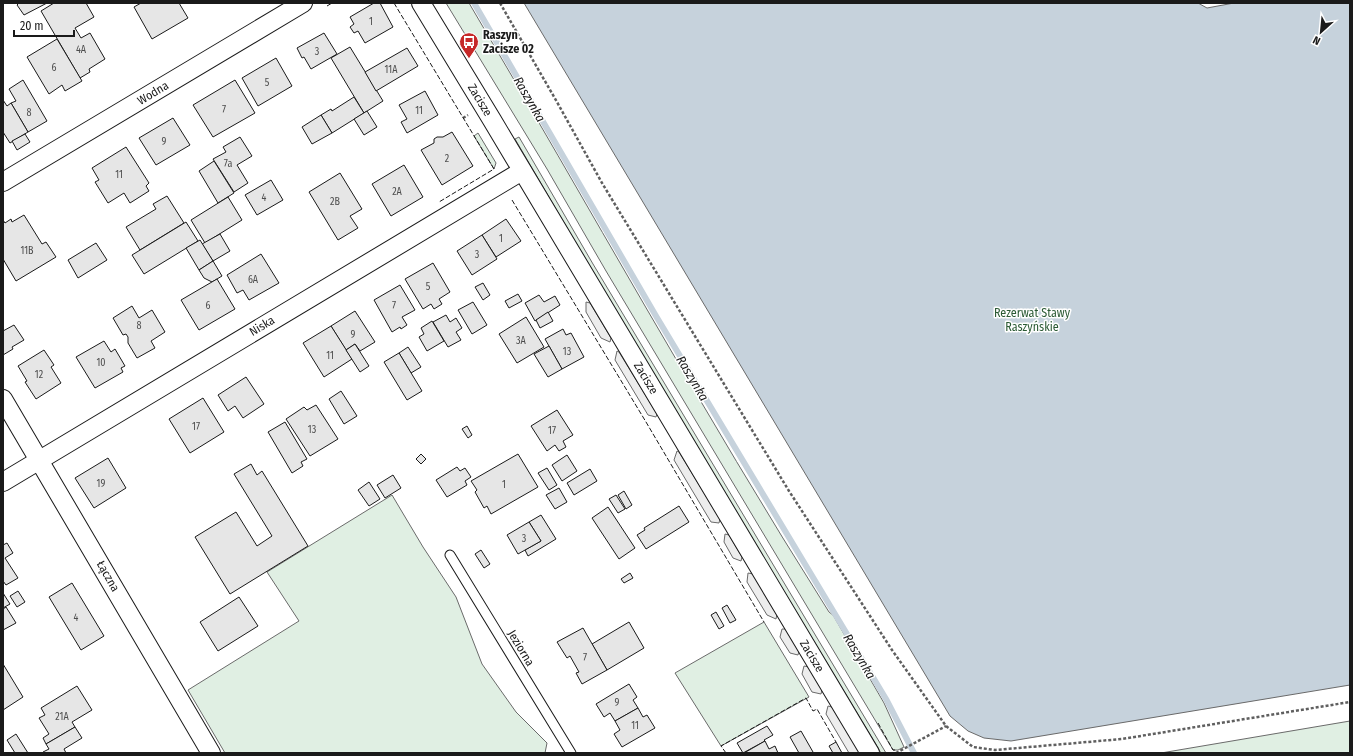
<svg xmlns="http://www.w3.org/2000/svg" width="1353" height="756" font-family="'Fira Sans Condensed',sans-serif">
<style>
.green{fill:#e0efe3;stroke:#6a6a6a}
.parking{fill:#ededed;stroke:#6a6a6a}
.water{fill:#c6d2dc;stroke:#6a6a6a}
.lines{fill:none;stroke-linecap:round;stroke-linejoin:round}
.stream{stroke:#c6d2dc;stroke-width:6}
.building{fill:#e6e6e6;stroke:#1a1a1a}
.lane-casing{stroke:#1a1a1a;stroke-width:11}
.street-casing{stroke:#1a1a1a;stroke-width:20}
.path{stroke:#5f5f5f;stroke-width:2.5;stroke-dasharray:3 2;stroke-linecap:butt}
.lane{stroke:#fff;stroke-width:9}
.street{stroke:#fff;stroke-width:18}
.fence{stroke:#1a1a1a;stroke-width:1;stroke-dasharray:5 2;stroke-linecap:butt}
.labels{text-anchor:middle;stroke-width:3;stroke-linejoin:round;paint-order:stroke}
.number-label{font-size:10px;fill:#4d4d4d}
.poi-label{font-size:12px;font-weight:bold;fill:#1a1a1a;stroke:#fff;text-anchor:start}
.street-label{font-size:12px;fill:#1a1a1a;stroke:#fff}
.park-label{font-size:12px;fill:#2b5a34;stroke:#fff}
.water-label{font-size:13px;font-style:italic;fill:#1a1a1a;stroke:#fff}
</style>
<rect width="100%" height="100%" fill="#fff"/>
<g class="green">
<path d="M446,3H469C589,206 703,413 829,612L833,615L884,703L904,747L898,750H893L606,271L547,169Z"/>
<path d="M478,133L496,163L494,169L474,136Z"/>
<path d="M519,137L593,264L886,753H881L618,315L515,139Z"/>
<path d="M392,495L423,547L456,597L482,664L516,712L547,743L545,753H225L188,690L299,621L267,572Z"/>
<path d="M764,622L809,697L721,746L675,673Z"/>
<path d="M1350,721V753H1161Z"/>
</g>
<g class="parking">
<path d="M586,302L590,303L611,338L610,342L601,338L586,312Z"/>
<path d="M617,351L619,352L657,414L656,417L648,415L615,360Z"/>
<path d="M677,451L679,452L720,519L719,523L711,522L674,460Z"/>
<path d="M725,534L729,535L742,557L741,561L733,558L724,542Z"/>
<path d="M748,573L753,574L777,614L776,619L767,615L747,582Z"/>
<path d="M782,629H786L799,651L798,655L790,653L780,637Z"/>
<path d="M804,666L809,667L822,690L821,694L812,692L802,674Z"/>
<path d="M828,706L832,707L860,753H849L826,714Z"/>
</g>
<path class="water" d="M524,3H1198L1207,8L1234,3H1350V685L1011,741L984,738L968,731L950,716Z"/>
<g class="lines">
<path class="stream" d="M474,3L656,316L886,699L914,753"/>
</g>
<g class="building">
<path d="M19,3H47L24,15L17,5Z"/>
<path d="M54,3H86L94,17L75,28L81,38L90,33L105,59L89,69L90,72L80,78L41,11Z"/>
<path d="M141,3H179L188,18L152,39L134,7Z"/>
<path d="M374,3H380L393,27L365,43L358,31L354,33L350,27L354,24L350,17Z"/>
<path d="M324,33L337,54L311,69L304,57L302,58L297,48Z"/>
<path d="M57,39L82,81L65,91L62,85L49,94L27,57Z"/>
<path d="M350,47L383,101L364,113L331,58Z"/>
<path d="M407,48L418,66L376,91L365,72Z"/>
<path d="M276,58L292,86L258,106L242,78Z"/>
<path d="M23,80L47,121L28,132L11,103L16,101L9,89Z"/>
<path d="M235,80L255,113L213,137L193,105Z"/>
<path d="M425,91L438,115L407,133L401,122L407,119L399,105Z"/>
<path d="M354,97L364,113L332,133L321,115L331,109L332,111Z"/>
<path d="M3,100L7,106L11,103L28,132L10,143L3,132Z"/>
<path d="M367,111L377,127L364,135L354,119Z"/>
<path d="M321,115L332,133L312,144L302,127Z"/>
<path d="M173,118L190,145L156,165L139,138Z"/>
<path d="M452,132L473,166L442,185L421,150L434,143V139L437,137H443Z"/>
<path d="M25,134L30,142L17,150L12,141Z"/>
<path d="M240,137L252,156L237,165L248,183L234,192L213,159L226,152L223,147Z"/>
<path d="M126,147L149,183L146,186L149,191L130,203L124,193L108,203L95,182L99,180L92,168Z"/>
<path d="M214,161L234,193L218,203L199,171Z"/>
<path d="M404,165L423,197L391,216L372,184Z"/>
<path d="M340,173L362,209L350,216L358,228L338,240L309,192Z"/>
<path d="M271,180L283,200L257,215L245,195Z"/>
<path d="M167,196L184,223L140,250L126,227L156,209L153,204Z"/>
<path d="M228,197L242,220L205,243L191,220Z"/>
<path d="M24,215L42,244L46,242L56,257L16,281L3,259V220L5,223L11,219L12,222Z"/>
<path d="M506,219L521,241L496,257L482,235Z"/>
<path d="M186,222L198,241L144,274L132,255Z"/>
<path d="M220,234L230,251L213,261L202,244Z"/>
<path d="M482,235L497,259L472,275L457,251Z"/>
<path d="M200,240L213,261L199,270L186,248Z"/>
<path d="M96,243L107,260L78,278L68,260Z"/>
<path d="M261,254L279,283L249,300L243,290L237,293L227,275Z"/>
<path d="M213,261L222,276L212,282L204,278L199,270Z"/>
<path d="M433,263L450,292L439,299L442,304L434,309L431,304L423,309L405,279Z"/>
<path d="M217,279L235,309L199,330L181,300Z"/>
<path d="M483,283L490,295L483,300L475,287Z"/>
<path d="M400,285L415,310L402,317L407,325L401,329L400,327L392,332L374,300Z"/>
<path d="M518,294L522,301L509,308L505,301Z"/>
<path d="M539,295L544,302L555,296L560,305L535,321L525,303Z"/>
<path d="M473,302L487,325L472,334L458,310Z"/>
<path d="M132,306L139,318L152,310L165,332L151,341L155,348L137,358L128,343V337L126,334L123,335L113,318Z"/>
<path d="M355,311L375,342L360,351L355,344L346,350L331,326Z"/>
<path d="M548,312L553,321L540,328L536,320Z"/>
<path d="M446,315L450,322L456,318L462,328L456,332L461,340L448,347L433,322Z"/>
<path d="M526,317L544,347L517,363L499,334Z"/>
<path d="M432,321L444,341L427,351L419,337L424,334L421,328Z"/>
<path d="M14,325L24,340L12,347L13,349L3,355V331Z"/>
<path d="M331,326L352,359L324,377L303,343Z"/>
<path d="M563,329L566,335L571,333L584,357L562,369L545,339Z"/>
<path d="M104,341L111,352L115,349L125,366L121,368L123,372L95,388L76,357Z"/>
<path d="M355,344L369,366L360,372L346,350Z"/>
<path d="M549,346L562,369L548,377L534,354Z"/>
<path d="M408,347L421,367L411,373L399,353Z"/>
<path d="M44,350L54,365L51,367L61,383L36,399L25,382L27,381L18,366Z"/>
<path d="M399,353L422,391L407,400L384,362Z"/>
<path d="M246,377L264,404L243,418L235,406L228,411L218,395Z"/>
<path d="M341,391L357,416L344,424L329,399Z"/>
<path d="M203,398L224,432L190,453L169,419Z"/>
<path d="M316,405L338,439L310,456L286,419L304,407L307,410Z"/>
<path d="M557,410L573,435L563,441L566,447L559,451L555,445L547,451L531,426Z"/>
<path d="M285,422L307,459L301,462L303,466L292,473L268,432Z"/>
<path d="M467,426L472,435L468,438L462,429Z"/>
<path d="M421,454L426,459L421,464L416,459Z"/>
<path d="M518,454L538,487L491,514L487,506L484,508L475,492L477,490L471,481Z"/>
<path d="M567,455L577,471L562,481L552,465Z"/>
<path d="M108,458L126,488L94,508L75,478Z"/>
<path d="M251,464L257,475L262,471L308,546L230,594L195,537L236,512L257,546L272,536L234,474Z"/>
<path d="M457,467L460,471L465,468L471,477L465,481L467,485L447,497L436,480Z"/>
<path d="M547,468L557,485L549,490L538,473Z"/>
<path d="M590,469L597,481L574,495L567,483Z"/>
<path d="M393,475L401,488L385,498L377,485Z"/>
<path d="M369,482L380,499L369,506L358,490Z"/>
<path d="M559,488L567,502L555,509L546,495Z"/>
<path d="M624,491L632,505L626,509L618,495Z"/>
<path d="M616,495L625,509L618,513L609,499Z"/>
<path d="M679,506L689,522L646,549L637,535L645,530L644,528Z"/>
<path d="M608,507L635,548L619,559L592,518Z"/>
<path d="M541,515L556,539L528,556L525,550L541,541L529,522Z"/>
<path d="M529,522L541,541L518,554L507,535Z"/>
<path d="M7,543L13,553L5,558L18,578L6,585L3,581V545Z"/>
<path d="M481,550L490,564L484,568L475,554Z"/>
<path d="M630,573L633,578L624,583L621,579Z"/>
<path d="M72,583L104,636L81,650L49,597Z"/>
<path d="M18,591L25,602L17,607L10,596Z"/>
<path d="M3,593L10,604L3,608Z"/>
<path d="M239,597L258,626L218,651L200,622Z"/>
<path d="M727,605L736,620L730,623L722,608Z"/>
<path d="M6,607L16,623L3,630V609Z"/>
<path d="M716,612L724,626L719,629L711,615Z"/>
<path d="M629,622L644,648L607,670L592,644Z"/>
<path d="M583,628L607,670L582,684L576,673L579,672L570,656L567,658L557,642Z"/>
<path d="M3,664L23,697L3,710Z"/>
<path d="M629,684L637,697L633,700L638,708L615,721L610,713L604,717L596,704Z"/>
<path d="M77,686L92,710L72,722L75,727L46,744L43,738L49,734L39,718L45,715L41,708Z"/>
<path d="M638,708L643,717L647,715L655,728L622,747L614,734L620,730L615,721Z"/>
<path d="M767,726L773,735L764,740L765,741L743,753L737,743Z"/>
<path d="M75,727L82,738L64,749L66,753H44L43,752L49,749L46,744Z"/>
<path d="M801,731L813,752L812,753H799L790,737Z"/>
<path d="M16,734L28,753H15L7,740Z"/>
<path d="M765,741L769,749L775,746L778,753H744Z"/>
<path d="M836,742L842,753H833L829,746Z"/>
</g>
<g class="lines">
<g class="lane-casing">
<path id="lane" d="M450,555L571,753"/>
</g>
<g class="street-casing">
<g id="street">
<path d="M421,3L492,120L870,753"/>
<path d="M3,182L303,3"/>
<path d="M3,399L211,753"/>
<path d="M3,482L522,171"/>
</g>
</g>
<g class="path">
<path d="M500,3L557,102L602,183L789,491L892,650L946,726L973,747L995,750L1122,739L1350,702"/>
<path d="M463,118L468,115"/>
<path d="M896,753L946,726"/>
</g>
<use href="#lane" class="lane"/>
<use href="#street" class="street"/>
<g class="fence">
<path d="M394,3L494,169L439,202"/>
<path d="M327,6L332,3"/>
<path d="M512,200L646,422L764,622"/>
<path d="M878,723L893,750H897"/>
<path d="M726,753L721,746L806,698L813,711L817,709L836,742"/>
</g>
</g>
<defs>
<g id="bus-pin" transform="scale(1)"><path d="M0 17L-7.5 6A9.5 9.5 0 1 1 7.5 6Z" fill="#c62828" stroke="#fff"/><path d="M-5-6H5V4H4V6H2V4H-2V6H-4V4H-5ZM-3.5-4V0h7V-4ZM-3.5 1.2v1.5H-2V1.2ZM2 1.2v1.5H3.5V1.2Z" fill="#fff"/></g>
</defs>
<g fill-rule="evenodd">
<use href="#bus-pin" x="469" y="42"/>
</g>
<g class="labels">
<g class="number-label">
<text x="371" y="25">1</text>
<text x="81" y="53">4A</text>
<text x="317" y="55">3</text>
<text x="54" y="71">6</text>
<text x="391" y="73">11A</text>
<text x="267" y="86">5</text>
<text x="224" y="113">7</text>
<text x="419" y="114">11</text>
<text x="29" y="116">8</text>
<text x="164" y="145">9</text>
<text x="447" y="162">2</text>
<text x="228" y="167">7a</text>
<text x="119" y="178">11</text>
<text x="397" y="195">2A</text>
<text x="264" y="201">4</text>
<text x="335" y="205">2B</text>
<text x="501" y="242">1</text>
<text x="27" y="254">11B</text>
<text x="477" y="258">3</text>
<text x="253" y="283">6A</text>
<text x="428" y="290">5</text>
<text x="208" y="309">6</text>
<text x="394" y="309">7</text>
<text x="139" y="329">8</text>
<text x="353" y="338">9</text>
<text x="521" y="344">3A</text>
<text x="567" y="355">13</text>
<text x="330" y="359">11</text>
<text x="101" y="366">10</text>
<text x="39" y="378">12</text>
<text x="196" y="430">17</text>
<text x="312" y="433">13</text>
<text x="552" y="434">17</text>
<text x="101" y="487">19</text>
<text x="504" y="488">1</text>
<text x="524" y="542">3</text>
<text x="76" y="621">4</text>
<text x="585" y="661">7</text>
<text x="617" y="706">9</text>
<text x="62" y="720">21A</text>
<text x="635" y="729">11</text>
</g>
<g class="poi-label">
<text x="483" y="39">Raszyn<tspan x="483" dy="14">Zacisze 02</tspan></text>
</g>
<g class="street-label">
<text transform="translate(153 93) rotate(-31)" y="4">Wodna</text>
<text transform="translate(480 100) rotate(59)" y="4">Zacisze</text>
<text transform="translate(262 326) rotate(-31)" y="4">Niska</text>
<text transform="translate(646 378) rotate(59)" y="4">Zacisze</text>
<text transform="translate(108 576) rotate(60)" y="4">Łączna</text>
<text transform="translate(521 648) rotate(59)" y="4">Jeziorna</text>
<text transform="translate(812 656) rotate(59)" y="4">Zacisze</text>
</g>
<g class="park-label">
<text x="1032" y="317">Rezerwat Stawy<tspan x="1032" dy="14">Raszyńskie</tspan></text>
</g>
<g class="water-label">
<text transform="translate(530 99) rotate(60)" y="5">Raszynka</text>
<text transform="translate(693 378) rotate(59)" y="5">Raszynka</text>
<text transform="translate(860 656) rotate(59)" y="5">Raszynka</text>
</g>
</g>
<rect width="1353" height="756" fill="none" stroke="#1a1a1a" stroke-width="8"/>
<g transform="translate(1321 32) rotate(207)" stroke="#ffffff" stroke-width="3" paint-order="stroke">
<path d="M0-3L7 15L0 10L-7 15Z" fill="#1a1a1a"/>
<text y="-6" font-size="11" font-weight="bold" text-anchor="middle" fill="#1a1a1a">N</text>
</g>
<path d="M14 30v6h60v-6" fill="none" stroke="#1a1a1a" stroke-width="2"/>
<text x="20" y="30" font-size="12" fill="#1a1a1a" stroke="#ffffff" stroke-width="3" paint-order="stroke">20 m</text>
</svg>
